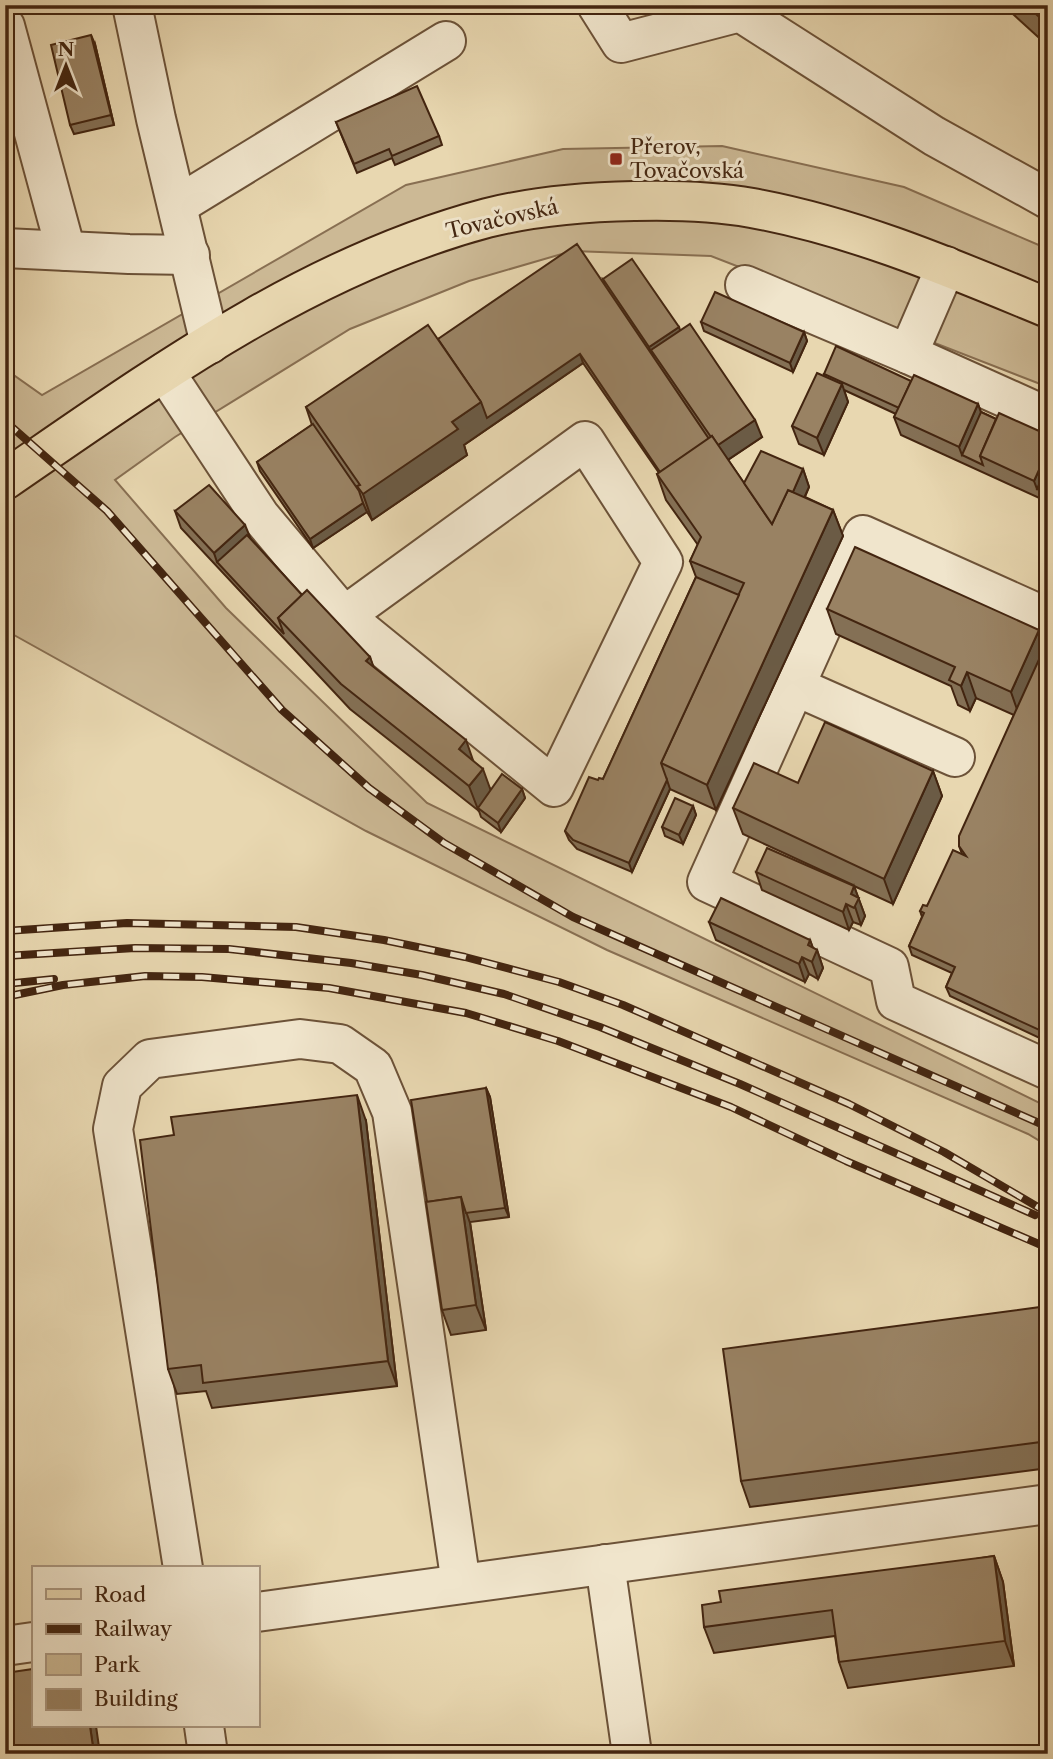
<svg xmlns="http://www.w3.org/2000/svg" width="1053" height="1759" font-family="'Libre Caslon Text',serif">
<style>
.green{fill:#ccb995;stroke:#886f52;stroke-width:2}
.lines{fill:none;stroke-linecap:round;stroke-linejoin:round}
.minor-casing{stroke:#6c5238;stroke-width:42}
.major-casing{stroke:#432510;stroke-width:42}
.minor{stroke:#f0e5cc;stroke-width:38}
.major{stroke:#e8d7b0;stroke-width:38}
.rail-casing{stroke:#432510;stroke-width:8}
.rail{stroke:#f0e5cc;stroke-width:5;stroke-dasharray:16;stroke-linecap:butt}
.wall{fill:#847055;stroke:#432510;stroke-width:2}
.shaded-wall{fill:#6b5b45;stroke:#432510;stroke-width:2}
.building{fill:#998263;stroke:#432510;stroke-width:2}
.poi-dot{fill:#8f2418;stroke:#f0e5cc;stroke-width:2.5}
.labels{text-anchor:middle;stroke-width:6;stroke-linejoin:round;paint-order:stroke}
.poi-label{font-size:21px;fill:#432510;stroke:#f0e5cc;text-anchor:start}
.street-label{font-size:21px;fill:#432510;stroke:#f0e5cc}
</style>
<rect width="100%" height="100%" fill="#e8d7b0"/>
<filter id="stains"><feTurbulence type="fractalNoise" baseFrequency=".00286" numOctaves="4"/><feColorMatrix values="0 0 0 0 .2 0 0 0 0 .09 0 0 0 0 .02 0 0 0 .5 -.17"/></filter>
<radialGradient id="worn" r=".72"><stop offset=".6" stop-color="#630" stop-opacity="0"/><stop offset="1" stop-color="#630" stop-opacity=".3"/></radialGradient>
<path class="green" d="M722,146L904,187L1048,249V387L711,256L572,251L469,281L350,329L175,437L115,480L226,608L427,803L1048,1107V1146L1028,1134L607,950L366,831L5,630V369L42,395L406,185L563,149Z"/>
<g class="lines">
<g class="minor-casing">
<g id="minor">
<path d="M132,5L156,119L210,344"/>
<path d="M597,5L621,43L740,12L934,136L1048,199"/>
<path d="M5,26L66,251"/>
<path d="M178,205L446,41"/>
<path d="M5,248L129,254L190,255"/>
<path d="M745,285L908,354L1048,417"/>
<path d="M908,354L946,266"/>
<path d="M165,372L260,516L344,616L585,441L663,562L554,787L344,616"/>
<path d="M1048,618L863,535L707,882L889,967L896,1001L1048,1070"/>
<path d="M797,687L955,757"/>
<path d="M605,1564L632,1754"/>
<path d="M183,1568L113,1129L122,1086L150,1059L300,1039L340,1044L373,1067L392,1112L461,1584"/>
<path d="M257,1612L1048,1504"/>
<path d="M5,1646L33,1642"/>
<path d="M204,1726L208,1754"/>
</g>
</g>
<g class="major-casing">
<path id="major" d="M5,480C155,377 309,265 487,218C535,206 585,202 634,201C673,200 713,201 752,208C856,227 951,268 1048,308"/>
</g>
<use href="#minor" class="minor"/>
<use href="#major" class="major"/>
<g class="rail-casing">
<g id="rail">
<path d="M5,421L107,511L282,710L369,788L444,843L573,917L1048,1127"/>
<path d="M5,931L127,923L296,927L384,940L465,957L559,982L623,1005L849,1104L944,1152L1048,1213"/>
<path d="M5,956L135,948L229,949L351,963L422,975L504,994L600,1027L740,1084L1035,1215"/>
<path d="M5,984L54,979"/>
<path d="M5,997L63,985L145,976L202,977L329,988L466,1013L558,1041L731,1107L846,1161L1048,1248"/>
</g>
</g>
<use href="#rail" class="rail"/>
</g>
<g class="wall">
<path d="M1003,5H1048V46Z"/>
<path d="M95,44L114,125L74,134L70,125Z"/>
<path d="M336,122L439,136L442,145L395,165L392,158L357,173Z"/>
<path d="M603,279L680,331L762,437L728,460L744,483L803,469L809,487L805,497L833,510L843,536L716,810L670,789L632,872L577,849L569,840L565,831L598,780L603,779L696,577L690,561L698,545L666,500L657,474L659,473L583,363L464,445L467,455L372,520L367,512L313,548L260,471L257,462L312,425L306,407L438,339L605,286Z"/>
<path d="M701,322L804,332L807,341L793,372L704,331Z"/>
<path d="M824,374L911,381L978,404L981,412L996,419L1048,435V502L901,435L894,417L896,414L844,390L848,402L824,455L799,444L792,426L825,377Z"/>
<path d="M175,511L251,539L302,595L370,657L373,667L473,761L491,790L522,789L525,798L501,832L481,817L479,811L350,709L181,528Z"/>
<path d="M827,609L1039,630L1045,647L1048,644V1042L950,996L946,987L952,973L912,955L909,946L922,917L920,911L927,906L962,854L959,846L1014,715L976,698L970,711L958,705L951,686L836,634Z"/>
<path d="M933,771L942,796L893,904L854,886L865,916L861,925L853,922L849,930L762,890L756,872L853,885L743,834L733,808L798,783Z"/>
<path d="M693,806L696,815L683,844L665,836L662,827Z"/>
<path d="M709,922L810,940L813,948L817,950L823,968L818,979L809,974L805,982L716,940Z"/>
<path d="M486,1088L490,1097L509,1217L470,1222L486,1330L451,1335L442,1310L427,1202Z"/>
<path d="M366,1121L397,1386L212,1408L206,1391L177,1394L168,1369Z"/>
<path d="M1048,1306V1468L750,1507L741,1481Z"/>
<path d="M994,1556L1003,1582L1014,1666L848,1688L839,1662L835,1636L714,1653L704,1627L721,1602Z"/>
</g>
<g class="shaded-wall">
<path d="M91,35L95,44L114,125L111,115Z"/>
<path d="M679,327L685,345L651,350L656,364L655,365L649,347Z"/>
<path d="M804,332L807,341L793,372L790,363Z"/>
<path d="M580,354L583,363L464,445L467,455L372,520L363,494L452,422L481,402Z"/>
<path d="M842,384L848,402L824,455L817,438Z"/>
<path d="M978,404L984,421L962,455L959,447Z"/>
<path d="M755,420L762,437L723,463L716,446Z"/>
<path d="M1048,450V482L1037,489L1034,481Z"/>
<path d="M803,469L809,487L781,549L775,531Z"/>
<path d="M363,503L367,512L313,548L310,539Z"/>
<path d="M833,510L843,536L716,810L707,785Z"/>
<path d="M245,525L252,542L217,562L214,553Z"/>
<path d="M1039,630L1048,656L1020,718L1011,692Z"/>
<path d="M370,657L379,682L366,661Z"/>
<path d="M967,672L976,698L970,711L961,686Z"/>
<path d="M466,740L475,766L459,749Z"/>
<path d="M483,769L492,794L478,808L479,812L469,786Z"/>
<path d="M933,771L942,796L893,904L884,879Z"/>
<path d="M667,780L670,789L632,872L629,863Z"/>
<path d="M522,789L525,798L501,832L498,823Z"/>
<path d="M693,806L696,815L683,844L679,835Z"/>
<path d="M854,886L865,916L861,925L851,894Z"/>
<path d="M846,904L853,922L849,930L843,912Z"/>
<path d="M810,940L815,954L817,950L823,968L818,979L812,962L808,945Z"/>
<path d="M802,957L809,974L805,982L799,964Z"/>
<path d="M486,1088L490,1097L509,1217L505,1208Z"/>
<path d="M357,1095L366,1121L397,1386L388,1361Z"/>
<path d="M461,1197L470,1223L486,1330L476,1305Z"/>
<path d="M994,1556L1003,1582L1014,1666L1005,1641Z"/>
<path d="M90,1726H96L100,1754H94Z"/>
</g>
<g class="building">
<path d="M1026,5H1048V25Z"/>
<path d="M91,35L111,115L70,125L51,45Z"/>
<path d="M417,86L439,136L392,156L389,149L354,164L336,122Z"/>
<path d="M577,244L709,439L660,472L580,354L487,418L481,402L438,339Z"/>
<path d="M632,259L679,327L649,347L603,279Z"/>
<path d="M715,292L804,332L790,363L701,322Z"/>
<path d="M690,324L755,420L718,445L712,436L711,437L651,350Z"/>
<path d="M428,325L481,402L452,422L458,429L363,494L357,486L360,485L306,407Z"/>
<path d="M836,346L911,381L899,408L824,374Z"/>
<path d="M817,373L842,384L817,438L792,426Z"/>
<path d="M914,375L978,404L959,447L894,417Z"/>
<path d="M981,412L996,419L980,456L983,465L962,455Z"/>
<path d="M999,413L1048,435V450L1034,481L980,456Z"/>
<path d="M313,424L359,491L363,503L310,539L257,462Z"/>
<path d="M712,436L772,524L788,490L833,510L707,785L661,763L744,583L690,561L701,537L657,474Z"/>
<path d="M761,451L803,469L793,492L788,490L772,524L744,483Z"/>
<path d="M1048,465V494L1037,489Z"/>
<path d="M209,485L245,525L214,553L175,511Z"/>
<path d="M247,535L302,595L278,618L284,634L217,562Z"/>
<path d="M855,547L1039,630L1011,692L967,672L961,686L949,680L955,667L827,609Z"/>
<path d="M696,577L739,595L661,763L667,780L629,863L573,840L565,831L589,777L598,780L599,778L603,779Z"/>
<path d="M307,590L370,657L366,661L466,740L459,749L483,769L469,786L341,684L278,618Z"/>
<path d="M1046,644H1048V1034L946,987L955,967L909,946L924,913L920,911L923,905L927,906L953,850L966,856L959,846V836Z"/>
<path d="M825,722L933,771L884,879L733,808L754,763L798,783Z"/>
<path d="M502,774L522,789L498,823L478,808Z"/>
<path d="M675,798L693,806L679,835L662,827Z"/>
<path d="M767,848L854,886L851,894L859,898L854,908L846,904L843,912L756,872Z"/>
<path d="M721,898L810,940L808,945L817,950L812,962L802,957L799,964L709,922Z"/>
<path d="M486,1088L505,1208L466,1213L461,1197L427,1202L411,1100Z"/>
<path d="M357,1095L388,1361L203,1383L201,1365L168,1369L140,1140L174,1135L171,1117Z"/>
<path d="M461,1197L476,1305L442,1310L426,1202Z"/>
<path d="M1048,1306V1441L741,1481L723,1349Z"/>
<path d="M994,1556L1005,1641L839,1662L832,1610L704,1627L702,1605L721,1602L719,1591Z"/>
<path d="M33,1669V1726H90L94,1754H5V1673Z"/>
</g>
<rect class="poi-dot" x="609" y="152" width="14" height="14" rx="3.5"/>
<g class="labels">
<g class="poi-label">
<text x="630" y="154">Přerov,<tspan x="630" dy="24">Tovačovská</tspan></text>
</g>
<g class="street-label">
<text transform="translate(502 219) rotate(-13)" y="7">Tovačovská</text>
</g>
</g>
<rect width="1053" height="1759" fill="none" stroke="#e8d7b0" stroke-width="28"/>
<rect x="7" y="7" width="1039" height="1745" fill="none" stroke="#432510" stroke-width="3.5"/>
<rect x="14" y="14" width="1025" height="1731" fill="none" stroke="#432510" stroke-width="2"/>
<rect x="32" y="1566" width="228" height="161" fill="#f0e5cc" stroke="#ab9881" stroke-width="2"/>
<rect x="46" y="1589" width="35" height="10" fill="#e8d7b0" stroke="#ab9881" stroke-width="2"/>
<text x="94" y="1602" font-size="21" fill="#432510">Road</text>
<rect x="46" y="1624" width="35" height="10" fill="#432510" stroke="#ab9881" stroke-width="2"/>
<text x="94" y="1636" font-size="21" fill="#432510">Railway</text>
<rect x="46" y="1654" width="35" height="21" fill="#ccb995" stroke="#ab9881" stroke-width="2"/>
<text x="94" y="1672" font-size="21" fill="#432510">Park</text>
<rect x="46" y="1689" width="35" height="21" fill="#998263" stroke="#ab9881" stroke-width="2"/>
<text x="94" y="1706" font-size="21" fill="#432510">Building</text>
<g transform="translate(66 66)" stroke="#f0e5cc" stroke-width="5" paint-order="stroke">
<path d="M0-5L12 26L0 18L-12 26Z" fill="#432510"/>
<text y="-10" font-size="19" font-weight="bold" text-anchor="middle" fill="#432510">N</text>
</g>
<rect width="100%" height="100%" filter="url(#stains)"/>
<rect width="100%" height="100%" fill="url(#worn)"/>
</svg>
